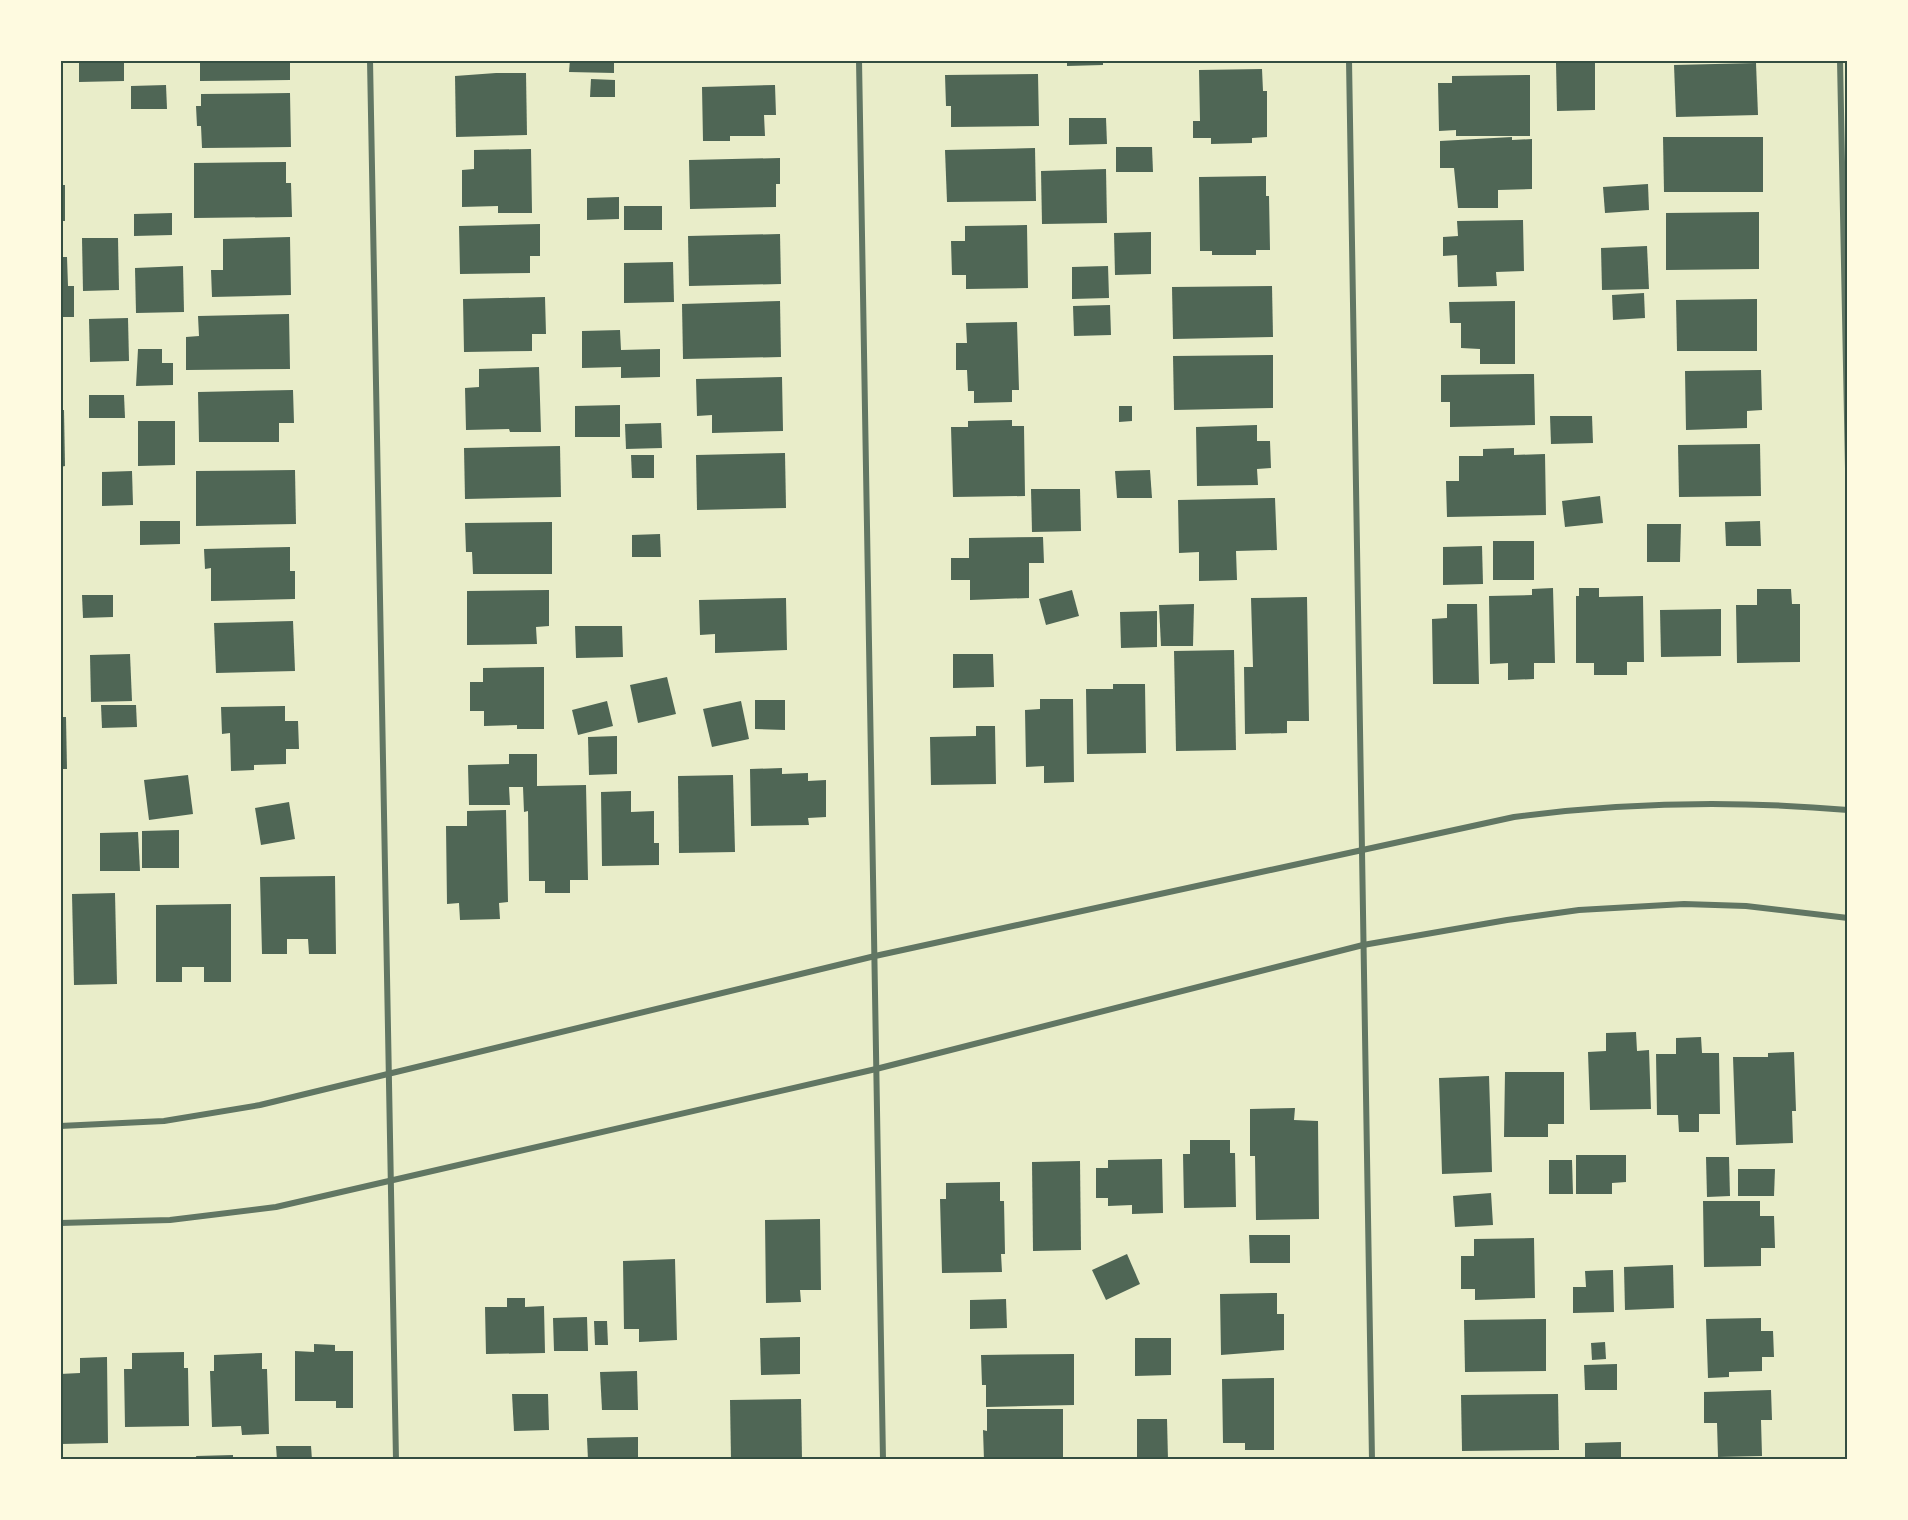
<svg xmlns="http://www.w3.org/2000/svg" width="1908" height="1520" font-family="'Libre Baskerville',serif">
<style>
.building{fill:#4f6655}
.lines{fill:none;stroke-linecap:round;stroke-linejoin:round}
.minor{stroke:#617663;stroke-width:6}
.neatline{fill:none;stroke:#344e41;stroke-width:2}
</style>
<rect width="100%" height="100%" fill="#e9edc9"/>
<g class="building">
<path d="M79,60H124V81L79,82Z"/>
<path d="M200,60H290V80L200,81Z"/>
<path d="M570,60H614V73L569,72Z"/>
<path d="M1067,60H1103V65L1067,66Z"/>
<rect x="1112" y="60" width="30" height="3"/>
<path d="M1556,63H1595V110L1557,111Z"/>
<path d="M1756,63L1758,115L1676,117L1674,65Z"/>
<path d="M1262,69L1263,91H1267V137L1252,138V143L1211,144V138H1193V121H1200L1199,70Z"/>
<path d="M496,73H526L527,135L456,137L455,76Z"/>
<path d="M1038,74L1039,126L951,127V106H946L945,75Z"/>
<path d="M1530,75V136H1456V130L1439,131L1438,83H1452V76Z"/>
<path d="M591,79L615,80V97H590Z"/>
<path d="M166,85L167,109H131V86Z"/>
<path d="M775,85L776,115H764L765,136H730V141H703L702,87Z"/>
<path d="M290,93L291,147L202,148L201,126H197L196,106H201V94Z"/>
<path d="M1069,118H1106L1107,144L1069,145Z"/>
<path d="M1512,137V140L1532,139V189L1498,190V208H1458L1454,168H1440V141Z"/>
<path d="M1663,137H1763V192H1664Z"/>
<path d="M1116,147H1152L1153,172H1116Z"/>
<path d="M1035,148L1036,201L947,202L945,150Z"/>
<path d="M531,149L532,213H498V206L462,207V170L474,169V150Z"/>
<path d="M780,158V184H776V207L690,209L689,160Z"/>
<path d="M286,162V183H291L292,217L194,218V163Z"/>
<path d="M1106,169L1107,223L1042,224L1041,171Z"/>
<path d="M1266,176V196H1269L1270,250H1256V255H1212V251H1200L1199,177Z"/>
<path d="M1648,184L1649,210L1605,213L1603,187Z"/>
<rect x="60" y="185" width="5" height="36"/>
<path d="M619,197V219L587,220V198Z"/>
<rect x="624" y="206" width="38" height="24"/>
<path d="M1759,212V269L1666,270V213Z"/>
<path d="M172,213V235L134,236V214Z"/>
<path d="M1523,220L1524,271L1496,272L1497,286L1458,287L1457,255L1443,256V237L1458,236L1457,221Z"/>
<path d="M540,224V256H530V273L460,274L459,226Z"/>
<path d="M1027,225L1028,288L966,289V275H952L951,241H965V226Z"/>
<path d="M1151,232V274L1115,275L1114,233Z"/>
<path d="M780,234L781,284L689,286L688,236Z"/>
<path d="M290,237L291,295L212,297L211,270H223V239Z"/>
<path d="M82,238H118L119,290L83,291Z"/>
<path d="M1647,246L1649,289L1602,290L1601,248Z"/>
<path d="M60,257H67L68,286H74V317H60Z"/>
<path d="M673,262L674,302L624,303V263Z"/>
<path d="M183,266L184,312L136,313L135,268Z"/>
<path d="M1108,266L1109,298L1072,299V267Z"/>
<path d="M1272,286L1273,337L1173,339L1172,287Z"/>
<path d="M1644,293L1645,318L1613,320L1612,295Z"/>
<path d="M545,297L546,334H532V351L464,352L463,299Z"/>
<path d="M1757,299V351H1677L1676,300Z"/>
<path d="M780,301L781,357L683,359L682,304Z"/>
<path d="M1515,301V364H1480V349L1461,348V323H1450L1449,302Z"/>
<path d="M1110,305L1111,335L1074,336L1073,306Z"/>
<path d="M289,314L290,369L186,370V337L199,336L198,316Z"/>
<path d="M128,318L129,361L90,362L89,319Z"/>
<path d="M1017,322L1019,390H1012V402L974,403V391H968L967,370H956V343H967L966,323Z"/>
<path d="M620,330L621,350L660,349V377L621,378V367L582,368V331Z"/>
<path d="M138,349H162V363H173V385L136,386Z"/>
<path d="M1273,355V408L1174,410L1173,356Z"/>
<path d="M539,367L541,432H510L509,429L466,430L465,388L479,387V369Z"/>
<path d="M1761,370L1762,410L1747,411V428L1686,430L1685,371Z"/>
<path d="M1534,374L1535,425L1450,427V402H1441V375Z"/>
<path d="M782,377L783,431L712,433V415L697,416L696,379Z"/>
<path d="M293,390L294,423H279V442H199L198,392Z"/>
<path d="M89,395H124L125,418H89Z"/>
<path d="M620,405V437H575V406Z"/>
<path d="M1119,406H1132V421L1119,422Z"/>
<path d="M60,410H64L65,466L60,467Z"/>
<path d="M1550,416H1592L1593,443L1551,444Z"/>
<path d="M1012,420V426H1024L1025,496L953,497L951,427H968V421Z"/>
<path d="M138,421H175V465L138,466Z"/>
<path d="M661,423L662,448L626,449L625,424Z"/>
<path d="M1257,425V441H1270L1271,468L1257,469L1258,485L1197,486L1196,427Z"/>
<path d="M1760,444L1761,496L1679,497L1678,445Z"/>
<path d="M560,446L561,497L465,499L464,448Z"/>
<path d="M1514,448V455L1545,454L1546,515L1447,517L1446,481H1459V456H1483V449Z"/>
<path d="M785,453L786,508L697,510L696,455Z"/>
<path d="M631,455H654V478H632Z"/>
<path d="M295,470L296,524L196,526V471Z"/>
<path d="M1150,470L1152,498H1117L1115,471Z"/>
<path d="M132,471L133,505L102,506V472Z"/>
<path d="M1031,489H1080L1081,531L1032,532Z"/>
<path d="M1600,496L1603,523L1565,527L1562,501Z"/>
<path d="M1275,498L1277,550L1236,551L1237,580L1199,581V552L1179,553L1178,500Z"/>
<path d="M140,521H180V544L140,545Z"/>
<path d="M1760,521L1761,546H1726L1725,522Z"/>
<path d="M552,522V574H473L472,552H466L465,523Z"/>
<path d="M1647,524H1681L1680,562H1647Z"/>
<path d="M660,534L661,557H632V535Z"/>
<path d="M1043,537L1044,563H1029V598L970,600V580H951V558H969V538Z"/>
<rect x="1493" y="541" width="41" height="39"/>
<path d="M1482,546L1483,584L1443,585V547Z"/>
<path d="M290,547V571H295V599L211,601V568L205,569L204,549Z"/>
<path d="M1553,588L1555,663H1534V679L1508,680V663L1490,664L1489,596L1532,595V589Z"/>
<path d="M1579,588H1599V597L1643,596L1644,662H1627V675H1594V663H1576V596H1579Z"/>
<path d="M1757,589H1791L1792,604H1800V662L1737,663L1736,605H1757Z"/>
<path d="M549,590V626L536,627L537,644L467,645V591Z"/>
<path d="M1072,590L1079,616L1046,625L1039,599Z"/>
<path d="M82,595H113V617L83,618Z"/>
<path d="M1307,597L1309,721H1287V733L1245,734L1244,667H1253L1251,598Z"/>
<path d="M786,598L787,650L715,653V634L700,635L699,600Z"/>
<path d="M1194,604L1193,646H1161L1159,605Z"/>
<path d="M1447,604H1477L1479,684H1433L1432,619L1447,618Z"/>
<path d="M1721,609V656L1661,657L1660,610Z"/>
<path d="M1157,611V647L1121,648L1120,612Z"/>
<path d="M293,621L295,671L216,673L214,623Z"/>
<path d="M575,626H622L623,657L576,658Z"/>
<path d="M1234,650L1236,750L1176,751L1174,651Z"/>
<path d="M130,654L132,701L91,702L90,655Z"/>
<path d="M953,654H993L994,687L953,688Z"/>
<path d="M544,667V729H517V725L484,726V711H470V682H483V668Z"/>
<path d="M667,677L676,714L638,723L630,685Z"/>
<path d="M1113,684H1145L1146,753L1087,754L1086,689H1113Z"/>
<path d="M1040,699H1073L1074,782L1044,783V766L1026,767L1025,710L1040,709Z"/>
<path d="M755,700H785V730L755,729Z"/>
<path d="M607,701L613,726L578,735L572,710Z"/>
<path d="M741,701L749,739L712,747L703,709Z"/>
<path d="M101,705H136L137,727L102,728Z"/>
<path d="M285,706V721H298L299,749H286V764L254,765V770L231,771L230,733L222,734L221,707Z"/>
<path d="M60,717H66L67,769H60Z"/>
<path d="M976,726H995L996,784L931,785L930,737L976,736Z"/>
<path d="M617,736V774L589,775L588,737Z"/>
<path d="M509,754H537V786L586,785L588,880H570V893H545V881H529L528,811L524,812L523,787H509L510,805H469L468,765L509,764Z"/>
<path d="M782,768V774L808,773V781L826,780V817L808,818L809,825L751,826L750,769Z"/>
<path d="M188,775L193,814L149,820L144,780Z"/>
<path d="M733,775L735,852L679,853L678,776Z"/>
<path d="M631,791V812L654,811V843H659V865L602,866L601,792Z"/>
<path d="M289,802L295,839L261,845L255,808Z"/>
<path d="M506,810L508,902L499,903L500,919L460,920L459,903L447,904L446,826H467V811Z"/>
<path d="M179,830V868H142V831Z"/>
<path d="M138,832L140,871H100V833Z"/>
<path d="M335,876L336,954H309L308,939H287V954H262L260,877Z"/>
<path d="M115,893L117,984L74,985L72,894Z"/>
<path d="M231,904V982H204V967H182V982H156V905Z"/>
<path d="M1636,1032L1637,1051L1649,1050L1651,1109L1590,1110L1588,1052L1606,1051V1033Z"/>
<path d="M1701,1037L1702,1053H1719L1720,1114H1699V1132H1679L1678,1115H1657L1656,1054H1676V1038Z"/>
<path d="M1794,1052L1796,1111H1792L1793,1143L1736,1145L1733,1057H1768V1053Z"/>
<path d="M1505,1072H1564V1124H1548V1137H1504Z"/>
<path d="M1489,1076L1492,1172L1442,1174L1439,1078Z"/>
<path d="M1295,1108L1294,1120L1318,1121L1319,1219L1256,1220L1255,1156H1250V1109Z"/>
<path d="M1190,1140H1230V1153H1235L1236,1207L1184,1208L1183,1154H1190Z"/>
<path d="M1576,1155H1626V1182L1612,1183V1194H1576Z"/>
<path d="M1706,1157H1729L1730,1196L1707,1197Z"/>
<path d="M1162,1159L1163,1213L1132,1214V1205L1108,1206V1198H1096V1168H1108V1160Z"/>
<path d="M1549,1160H1572L1573,1194H1549Z"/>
<path d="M1080,1161L1081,1250L1033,1251L1032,1162Z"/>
<path d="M1738,1169H1775L1774,1196H1738Z"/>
<path d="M1000,1182V1201H1004L1005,1254H1001L1002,1272L942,1273L940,1199H946V1183Z"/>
<path d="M1491,1193L1493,1225L1455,1227L1453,1196Z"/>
<path d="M1703,1201H1760V1216H1774L1775,1248H1761V1266L1704,1267Z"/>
<path d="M820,1219L821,1290H800L801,1302L766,1303L765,1220Z"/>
<path d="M1249,1235H1290V1263H1250Z"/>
<path d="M1534,1238L1535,1298L1475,1300V1289H1461V1256H1474V1239Z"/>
<path d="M1127,1254L1140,1284L1106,1300L1092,1270Z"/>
<path d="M675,1259L677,1340L639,1342V1329H624L623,1261Z"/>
<path d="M1673,1265L1674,1308L1625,1310L1624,1267Z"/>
<path d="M1613,1270L1614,1312L1573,1313V1287H1586L1585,1271Z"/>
<path d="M1277,1293V1314H1284V1350L1221,1355L1220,1294Z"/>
<path d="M507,1298H525V1307L544,1306L545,1353L486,1354L485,1307H507Z"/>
<path d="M1006,1299L1007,1328L970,1329V1300Z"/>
<path d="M587,1317L588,1351H554L553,1318Z"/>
<path d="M1761,1318V1331H1773L1774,1357H1762V1371L1729,1372V1377L1708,1378L1706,1319Z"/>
<path d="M1546,1319V1371L1465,1372L1464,1320Z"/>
<path d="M594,1321H607L608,1345H595Z"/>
<path d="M800,1337V1374L761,1375L760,1338Z"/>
<path d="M1135,1338H1171V1375L1135,1376Z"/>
<path d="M1605,1342L1606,1359L1592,1360L1591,1343Z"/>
<path d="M314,1344L335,1345V1351H353V1408H336V1401H295V1351L314,1352Z"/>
<path d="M184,1352V1368H188L189,1426L125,1427L124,1369H132V1353Z"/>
<path d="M262,1353V1369H267L269,1434L242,1435L241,1426L212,1427L210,1371H214V1355Z"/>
<path d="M1074,1354V1405L986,1407V1385H982L981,1355Z"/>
<path d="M107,1357L108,1443L61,1444L60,1374L80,1373V1358Z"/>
<path d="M1617,1364V1390H1585L1584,1365Z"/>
<path d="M637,1371L638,1410H602L600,1372Z"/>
<path d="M1274,1378V1450H1245V1443H1223L1222,1379Z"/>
<path d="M1771,1390L1772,1420H1761L1762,1456L1718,1457L1717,1423H1704V1392Z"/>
<path d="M512,1394H548L549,1430L514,1431Z"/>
<path d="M1558,1394L1559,1450L1462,1451L1461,1395Z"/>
<path d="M801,1399L802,1460H731L730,1400Z"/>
<path d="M987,1409H1063V1460H984L983,1430L987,1431Z"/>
<path d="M1137,1419H1167L1168,1460H1137Z"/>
<path d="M638,1437V1460H588L587,1438Z"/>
<path d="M1621,1442V1460H1585V1443Z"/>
<path d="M276,1446H311L312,1460H277Z"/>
<path d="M233,1455V1460H197L196,1456Z"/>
</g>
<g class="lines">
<g class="minor">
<path d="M370,60L396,1460"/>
<path d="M859,60L883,1460"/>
<path d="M1349,60L1372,1460"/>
<path d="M1840,60L1848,468"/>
<path d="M60,1126L164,1121L260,1105L875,956L1514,817C1627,802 1734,800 1848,810"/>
<path d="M60,1223L170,1220L276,1207L876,1069L1363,945L1507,920L1579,910L1684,904L1746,906L1848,918"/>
</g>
</g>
<rect width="1908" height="1520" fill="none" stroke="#fefae0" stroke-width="123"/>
<rect x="62" y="62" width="1784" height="1396" class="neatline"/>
</svg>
